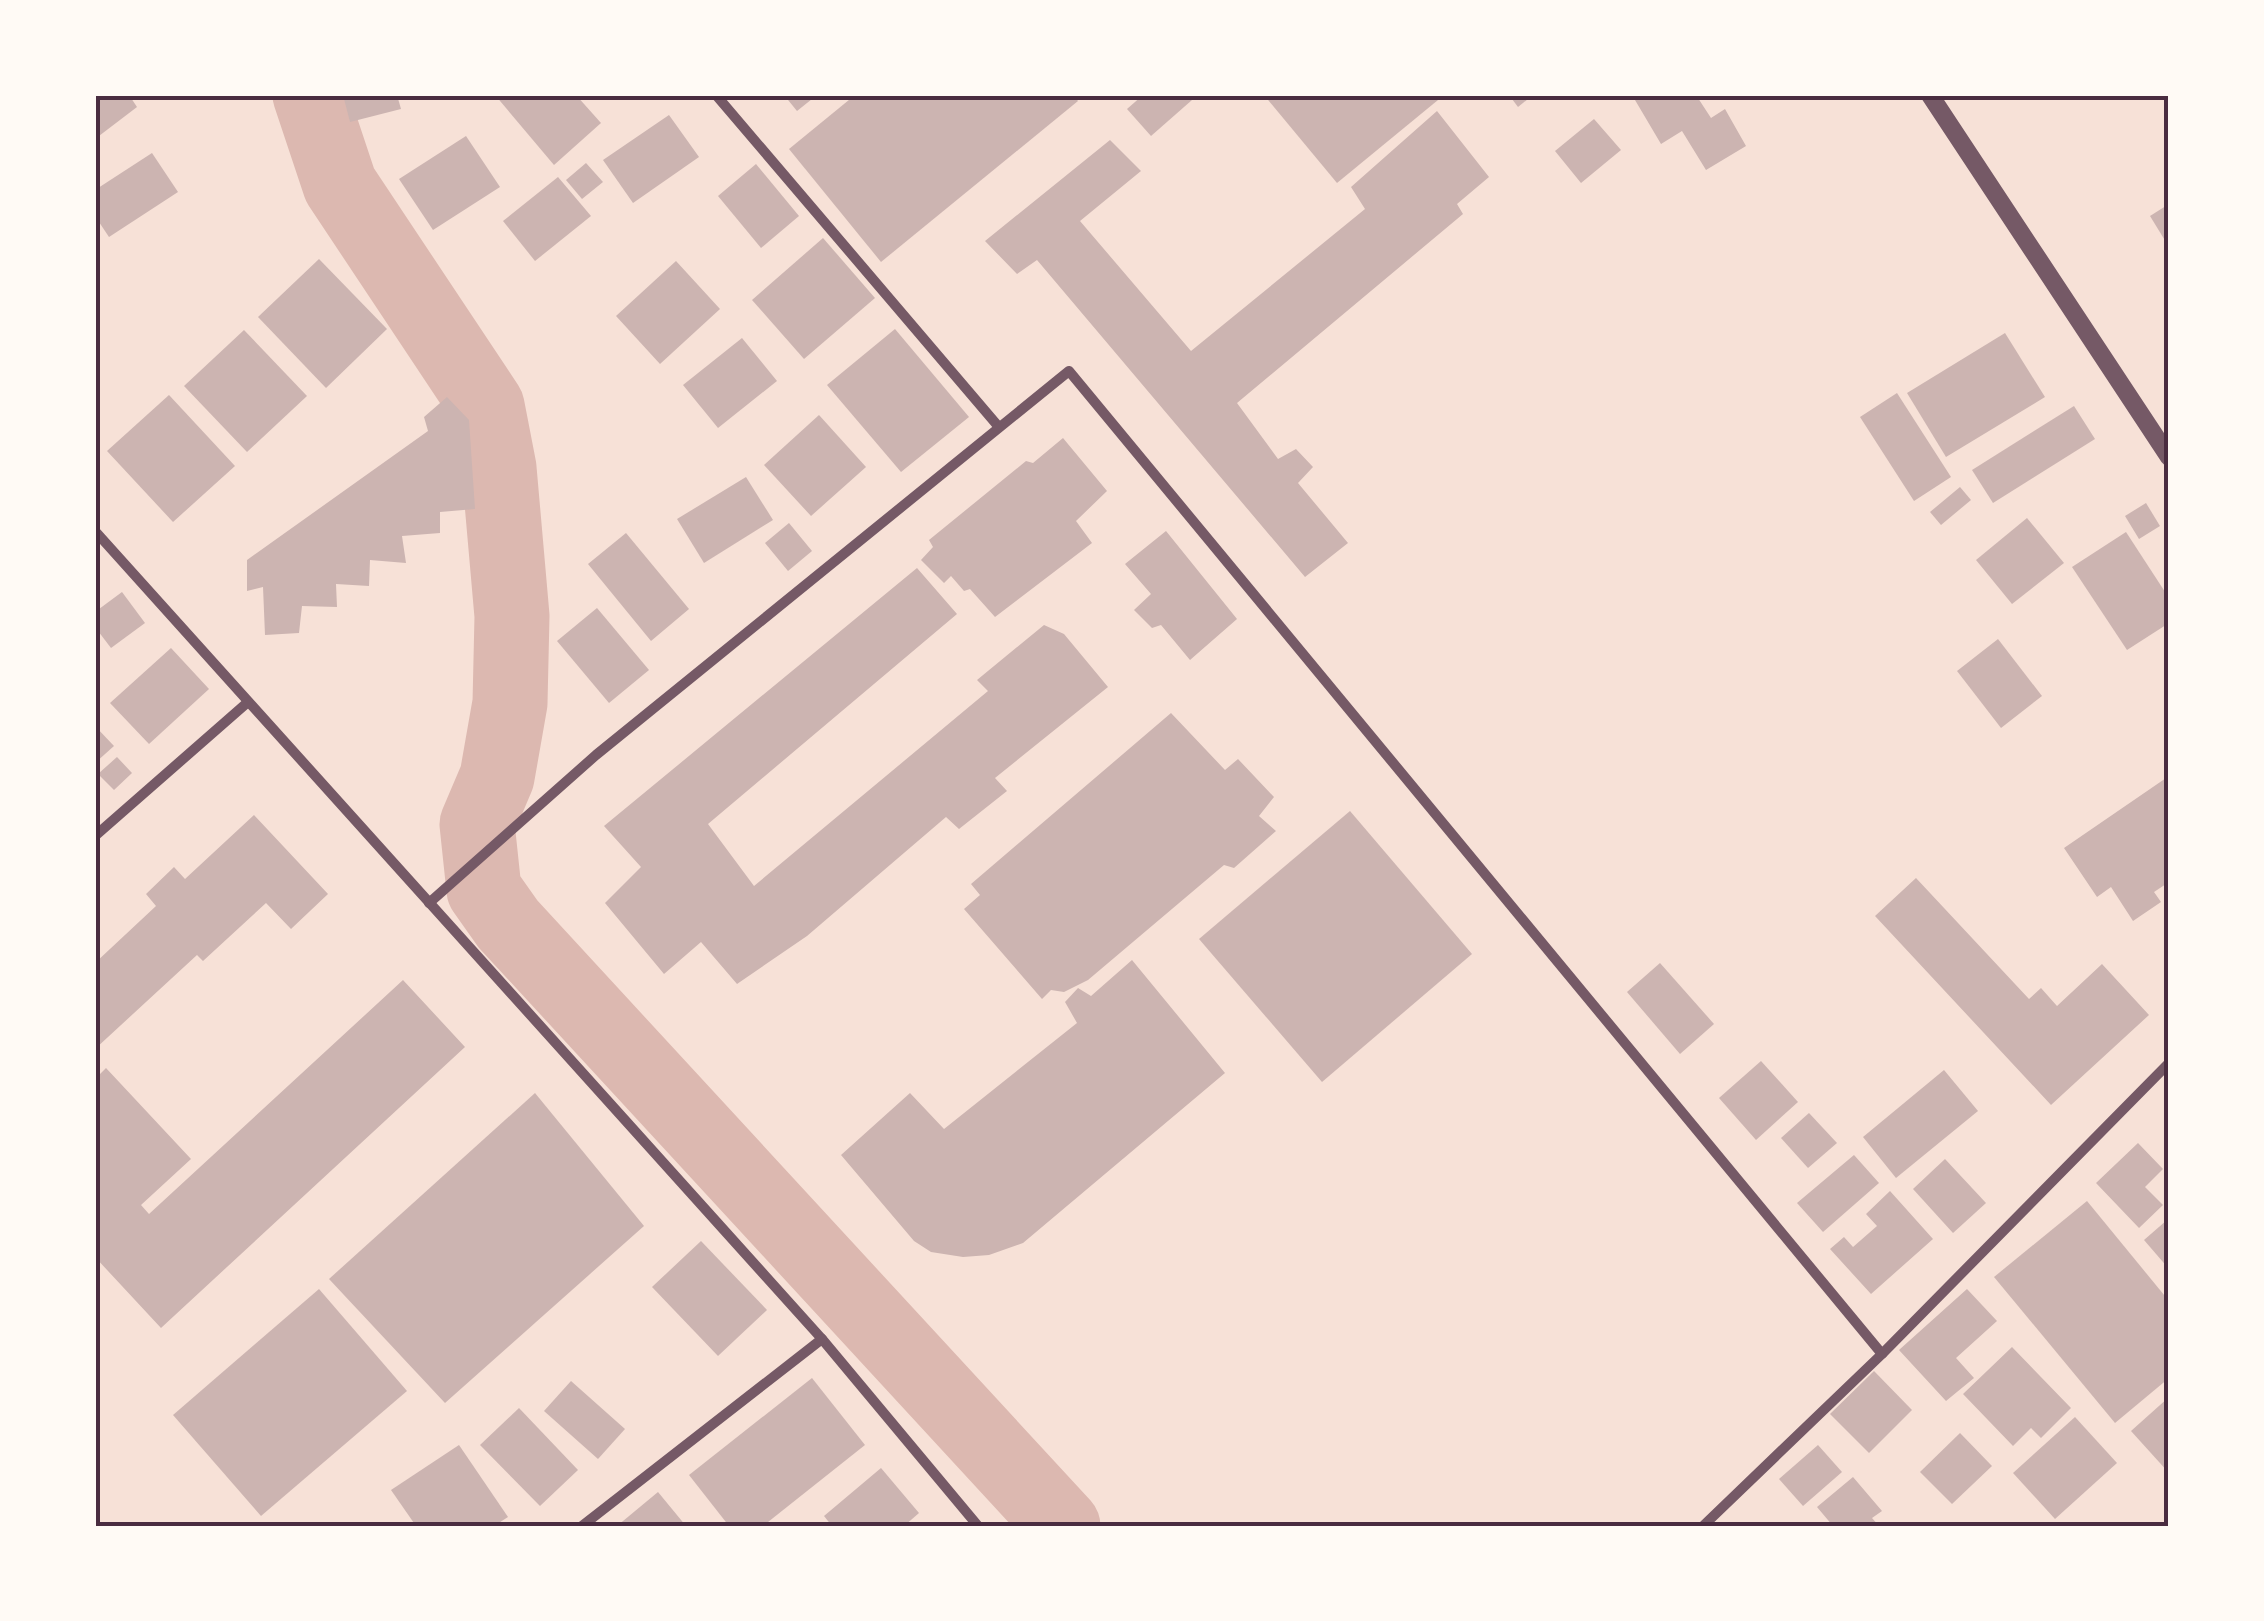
<svg xmlns="http://www.w3.org/2000/svg" width="2264" height="1621" font-family="Karla,sans-serif">
<style>
.lines{fill:none;stroke-linecap:round;stroke-linejoin:round}
.river{stroke:#dcb8b0;stroke-width:75}
.building{fill:#ccb4b1}
.minor{stroke:#755966;stroke-width:10}
.tertiary{stroke:#755966;stroke-width:18}
.neatline{fill:none;stroke:#4a2c40;stroke-width:4}
</style>
<rect width="100%" height="100%" fill="#f7e1d7"/>
<g class="lines">
<path class="river" d="M310,95L340,185L487,406L499,468L512,616L510,703L497,777L477,824L484,890L508,924L1063,1526"/>
</g>
<g class="building">
<path d="M95,95H129L137,107L95,139Z"/>
<path d="M343,95H397L401,109L350,122Z"/>
<path d="M495,95H576L601,123L554,165Z"/>
<path d="M784,95H817L797,111Z"/>
<path d="M855,95H1073L1078,101L881,262L789,149Z"/>
<path d="M1143,95H1188L1192,100L1151,136L1127,109Z"/>
<path d="M1264,95H1434L1438,100L1337,183Z"/>
<path d="M1509,95H1533L1518,107Z"/>
<path d="M1644,95H1696L1711,118L1725,109L1746,146L1706,170L1682,131L1661,144L1635,100Z"/>
<path d="M1437,111L1489,177L1457,204L1463,214L1237,403L1278,459L1296,449L1313,467L1298,483L1348,543L1305,577L1037,260L1017,274L985,241L1110,140L1141,171L1080,221L1191,351L1365,209L1351,187Z"/>
<path d="M669,115L699,157L633,203L603,160Z"/>
<path d="M1594,119L1621,150L1581,183L1555,151Z"/>
<path d="M466,136L500,187L433,230L399,179Z"/>
<path d="M152,153L178,192L109,237L95,216V190Z"/>
<path d="M586,163L603,182L582,199L566,180Z"/>
<path d="M756,164L799,216L761,248L718,196Z"/>
<path d="M558,177L591,216L535,261L503,221Z"/>
<path d="M2169,204V247L2150,216Z"/>
<path d="M823,238L875,298L804,359L752,300Z"/>
<path d="M319,259L387,329L326,388L258,317Z"/>
<path d="M676,261L720,309L660,364L616,316Z"/>
<path d="M895,329L969,417L901,472L827,385Z"/>
<path d="M244,330L307,396L247,452L184,386Z"/>
<path d="M2005,333L2045,397L1946,457L1907,393Z"/>
<path d="M742,338L777,381L718,428L683,385Z"/>
<path d="M1897,393L1951,477L1914,501L1860,417Z"/>
<path d="M169,395L235,466L173,522L107,451Z"/>
<path d="M447,397L469,420L475,509L440,512V533L402,536L406,563L370,560L369,586L336,584L337,607L302,606L299,633L265,635L263,587L247,591V560L428,431L424,417Z"/>
<path d="M2074,406L2095,439L1993,503L1972,470Z"/>
<path d="M819,415L866,467L811,516L764,465Z"/>
<path d="M1063,438L1107,491L1076,521L1092,543L995,617L970,589L964,591L951,576L944,583L921,560L933,547L929,540L1026,461L1033,463Z"/>
<path d="M746,477L773,520L704,563L677,519Z"/>
<path d="M1960,487L1971,500L1941,525L1930,512Z"/>
<path d="M2146,503L2160,526L2139,539L2125,516Z"/>
<path d="M2027,518L2064,563L2012,604L1976,560Z"/>
<path d="M789,523L812,551L788,571L765,543Z"/>
<path d="M1166,531L1237,619L1190,660L1161,625L1152,628L1134,610L1151,594L1125,564Z"/>
<path d="M2126,532L2169,598V623L2127,650L2072,567Z"/>
<path d="M626,533L689,609L651,641L588,564Z"/>
<path d="M917,568L957,614L708,824L754,886L988,691L977,680L1044,625L1064,634L1108,687L995,778L1007,791L959,829L946,817L807,936L737,984L701,942L664,974L605,903L641,867L604,826Z"/>
<path d="M122,592L145,623L111,648L95,627V612Z"/>
<path d="M597,608L649,670L609,703L557,641Z"/>
<path d="M1998,639L2042,696L2001,728L1957,671Z"/>
<path d="M171,648L209,689L149,744L110,703Z"/>
<path d="M1171,713L1225,770L1238,759L1274,797L1259,816L1276,831L1234,868L1224,865L1088,980L1064,992L1051,990L1042,999L964,909L980,895L971,884Z"/>
<path d="M95,726L114,746L95,763Z"/>
<path d="M117,757L132,773L114,790L98,774Z"/>
<path d="M2169,776V882L2154,892L2161,902L2133,921L2111,887L2097,897L2064,848Z"/>
<path d="M1350,811L1472,954L1322,1082L1199,939Z"/>
<path d="M254,815L328,894L291,929L266,903L203,961L197,955L95,1049V963L156,906L146,894L174,867L185,879Z"/>
<path d="M1916,878L2029,999L2041,988L2057,1006L2102,964L2149,1015L2051,1105L1875,916Z"/>
<path d="M1132,960L1225,1073L1023,1243L989,1255L963,1257L931,1252L914,1241L841,1155L910,1093L944,1129L1077,1023L1065,1002L1078,988L1091,996Z"/>
<path d="M1660,963L1714,1024L1680,1054L1627,992Z"/>
<path d="M403,980L465,1047L161,1328L95,1257V1079L106,1068L191,1159L141,1205L149,1214Z"/>
<path d="M1761,1061L1798,1102L1756,1140L1719,1098Z"/>
<path d="M1944,1070L1978,1111L1896,1178L1863,1137Z"/>
<path d="M535,1093L644,1226L445,1403L329,1279Z"/>
<path d="M1809,1113L1837,1143L1808,1168L1781,1138Z"/>
<path d="M2138,1143L2163,1169L2145,1187L2163,1205L2139,1228L2096,1183Z"/>
<path d="M1854,1155L1879,1183L1823,1232L1797,1203Z"/>
<path d="M1945,1159L1986,1203L1953,1233L1913,1189Z"/>
<path d="M1890,1191L1933,1239L1871,1294L1830,1249L1844,1237L1853,1247L1877,1226L1866,1214Z"/>
<path d="M2087,1201L2169,1301V1378L2115,1423L1994,1277Z"/>
<path d="M2167,1220L2169,1223V1269L2144,1240Z"/>
<path d="M701,1241L767,1310L718,1356L652,1287Z"/>
<path d="M319,1289L407,1391L261,1516L173,1415Z"/>
<path d="M1967,1289L1997,1321L1956,1358L1974,1378L1946,1401L1899,1350Z"/>
<path d="M2012,1347L2071,1408L2041,1438L2031,1428L2013,1446L1963,1394Z"/>
<path d="M1874,1371L1912,1410L1869,1453L1830,1414Z"/>
<path d="M812,1378L865,1445L763,1526H729L689,1475Z"/>
<path d="M571,1381L625,1429L598,1459L544,1411Z"/>
<path d="M2169,1397V1473L2131,1431Z"/>
<path d="M519,1408L578,1470L540,1506L480,1445Z"/>
<path d="M2075,1417L2117,1463L2055,1519L2013,1473Z"/>
<path d="M1960,1433L1992,1466L1952,1504L1920,1472Z"/>
<path d="M459,1445L508,1517L494,1526H416L391,1490Z"/>
<path d="M1818,1445L1842,1472L1803,1506L1779,1479Z"/>
<path d="M881,1468L919,1513L904,1526H832L824,1516Z"/>
<path d="M1853,1477L1882,1511L1872,1518L1879,1526H1833L1817,1507Z"/>
<path d="M658,1492L686,1526H617Z"/>
</g>
<g class="lines">
<g class="minor">
<path d="M716,95L998,426"/>
<path d="M95,531L822,1339L978,1526"/>
<path d="M95,836L248,702"/>
<path d="M429,903L596,755L1069,371L1882,1354"/>
<path d="M582,1526L822,1339"/>
<path d="M1703,1526L1882,1354L2169,1063"/>
</g>
<path class="tertiary" d="M1930,95L2169,457"/>
</g>
<rect width="2264" height="1621" fill="none" stroke="#fffaf5" stroke-width="195"/>
<rect x="98" y="98" width="2068" height="1426" class="neatline"/>
</svg>
